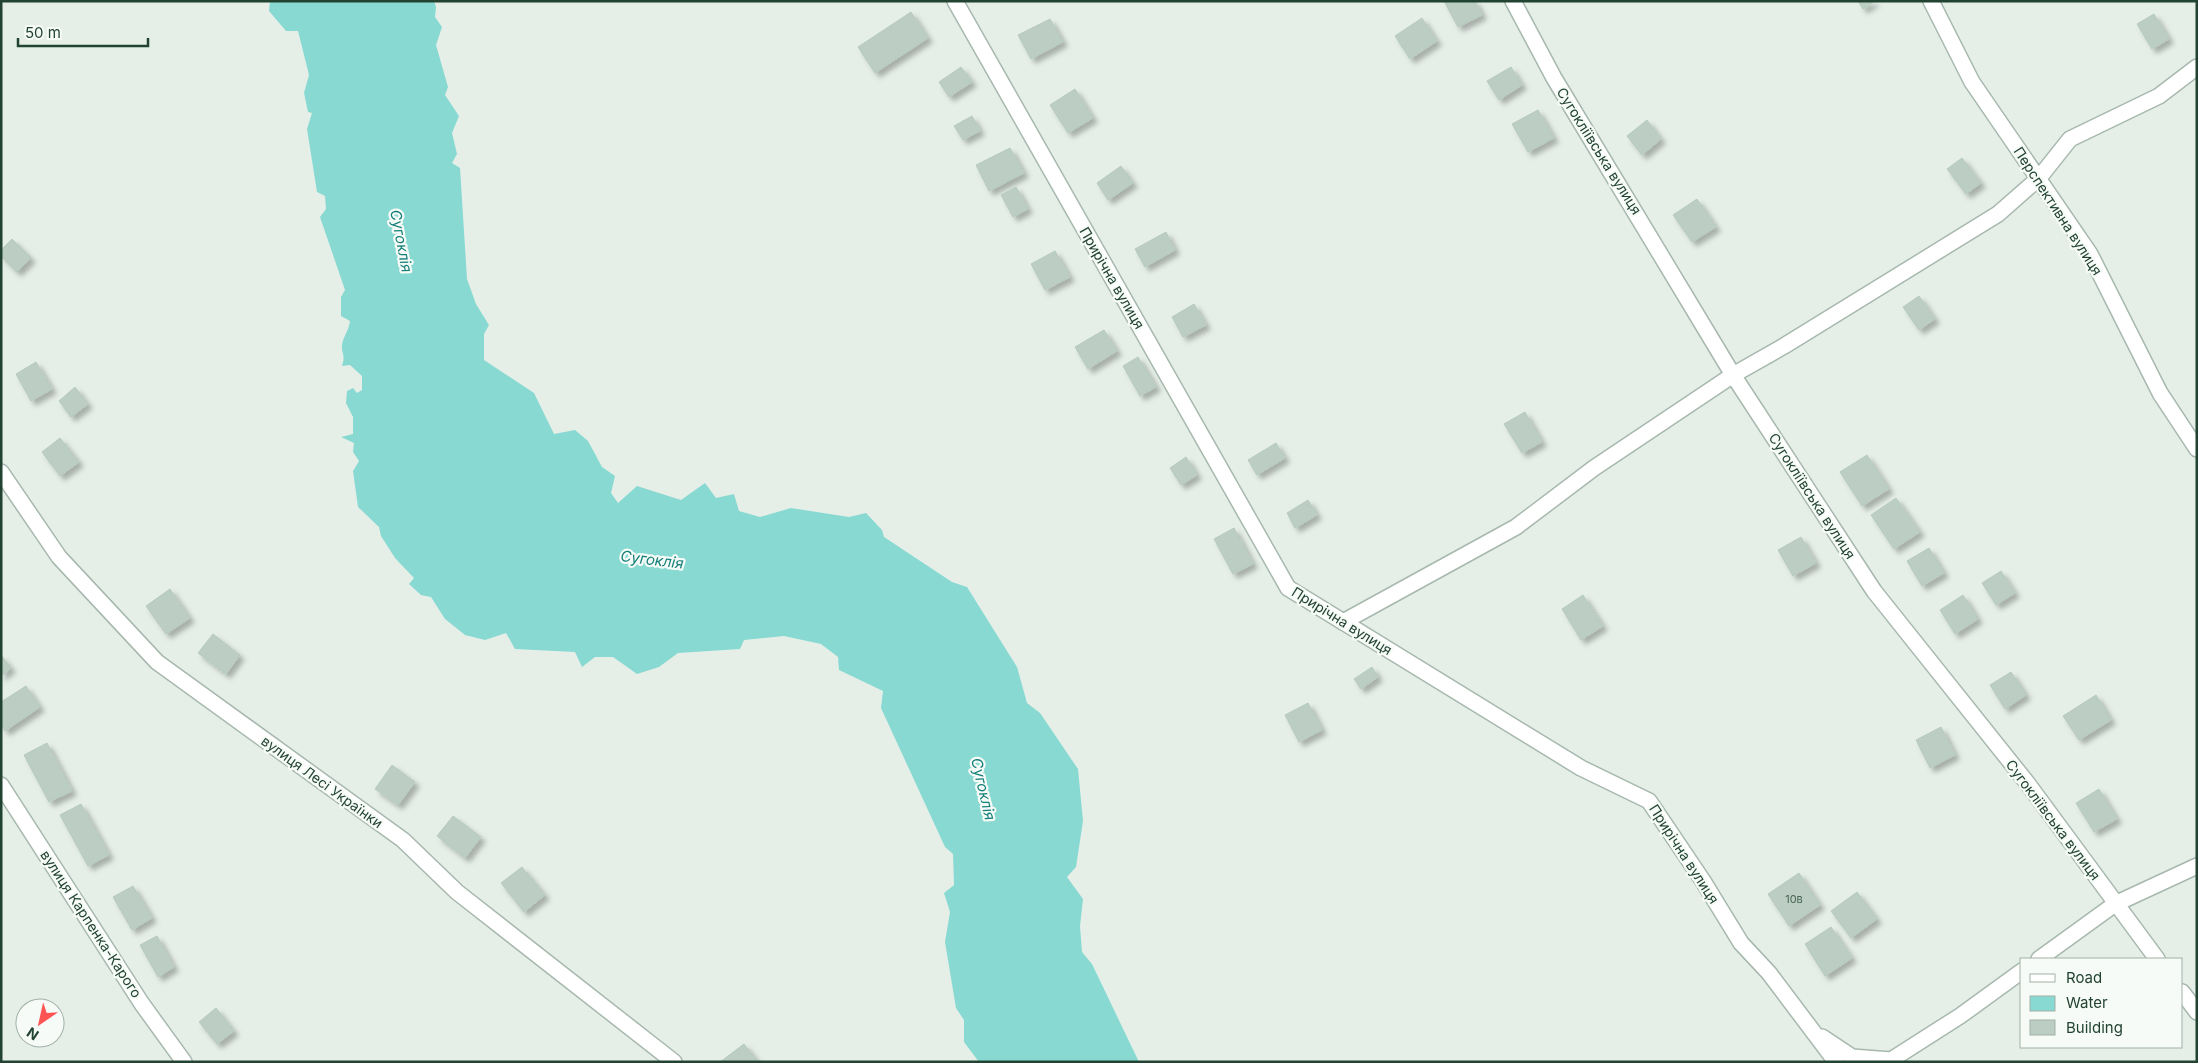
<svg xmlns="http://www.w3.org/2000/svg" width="2198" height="1063" font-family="Inter,sans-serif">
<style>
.water{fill:#88d9d2}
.building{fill:#bccdc3;stroke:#b6cabd;filter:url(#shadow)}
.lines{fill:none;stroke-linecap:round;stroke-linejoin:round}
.minor-casing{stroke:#a7b8ae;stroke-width:18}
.minor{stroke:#fff;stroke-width:15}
.labels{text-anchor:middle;stroke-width:4.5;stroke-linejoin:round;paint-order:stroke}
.number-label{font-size:11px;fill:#486656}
.street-label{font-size:14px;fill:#224332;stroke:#f6fbf7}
.water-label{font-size:15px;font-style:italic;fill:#158079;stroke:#f6fbf7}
</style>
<defs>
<filter id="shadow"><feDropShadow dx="4.5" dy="4.5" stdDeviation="2.5" flood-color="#0004"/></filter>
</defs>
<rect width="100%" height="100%" fill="#e5efe8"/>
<path class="water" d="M270,1H434L436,7L435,17L442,27L436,45L448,87L445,95L459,116L452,133L457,154L452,163L460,168L467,279L476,304L489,325L484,334V360L534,393L554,434L575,430L588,441L602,467L615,476L611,493L618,503L637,486L681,500L705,483L716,498L734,494L739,511L760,517L791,508L849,517L866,513L882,530L884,537L952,582L967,587L1017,667L1027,703L1040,713L1078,769L1083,821L1076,867L1067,877L1083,899L1080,926L1082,952L1092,964L1139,1062H979L964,1042V1020L956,1008L945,942L950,912L944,893L954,885L953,854L945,847L881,708L883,691L839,670L838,657L821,644L784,636L744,640L740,649L678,653L659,667L637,674L613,657H595L582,667L575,652L515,649L506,633L485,640L465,635L445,619L431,597L421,595L409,584L414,578L395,558L381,536L379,527L358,507L353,471L359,461L353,452L354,443L341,437L353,434V417L346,403L347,391L353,388L357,393L362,390V376L350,365L342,366C346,354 341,354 342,345C343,337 349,330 350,321L341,316V297L345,290L320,217L326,209L325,196L317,192L307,129L312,113L308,112L304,93L309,75L298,31H286L269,11Z"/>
<g class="building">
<path d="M1444,1H1475L1482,15L1458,27Z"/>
<path d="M1858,1H1875L1863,9Z"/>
<path d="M911,12L928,38L875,73L858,47Z"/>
<path d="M2154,14L2169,39L2152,49L2137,24Z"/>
<path d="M1422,18L1437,41L1410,59L1395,36Z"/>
<path d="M1050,19L1063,42L1031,59L1018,35Z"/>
<path d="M961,67L972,82L949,97L939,82Z"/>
<path d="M1511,67L1522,85L1499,100L1487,81Z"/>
<path d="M1075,89L1093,118L1068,133L1050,105Z"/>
<path d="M1538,110L1554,138L1528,152L1512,124Z"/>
<path d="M972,116L980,131L963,140L954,126Z"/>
<path d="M1647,120L1661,139L1642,155L1627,136Z"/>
<path d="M1010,148L1024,173L989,191L976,165Z"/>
<path d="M1962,158L1981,183L1966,194L1947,169Z"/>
<path d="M1121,166L1133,183L1108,200L1097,183Z"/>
<path d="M1016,187L1028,209L1013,217L1001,195Z"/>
<path d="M1697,199L1716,227L1692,242L1673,215Z"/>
<path d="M1166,232L1175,250L1145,267L1135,249Z"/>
<path d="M12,239L31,258L17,272L1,256V250Z"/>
<path d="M1055,251L1070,277L1045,290L1031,264Z"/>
<path d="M1919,296L1935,319L1919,330L1903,307Z"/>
<path d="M1194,304L1206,325L1183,337L1172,317Z"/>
<path d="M1104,330L1117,351L1088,369L1075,347Z"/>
<path d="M1138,357L1156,387L1140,396L1123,366Z"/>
<path d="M36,362L52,389L31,401L16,374Z"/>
<path d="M75,387L88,404L71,417L59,401Z"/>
<path d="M1525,412L1542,442L1522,453L1504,424Z"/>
<path d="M60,438L79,462L60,476L42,452Z"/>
<path d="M1276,443L1285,458L1257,475L1248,460Z"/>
<path d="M1867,455L1889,489L1862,506L1840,472Z"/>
<path d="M1186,457L1197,475L1181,485L1170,468Z"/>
<path d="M1896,498L1920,532L1894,549L1871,515Z"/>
<path d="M1308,500L1317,515L1295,528L1287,513Z"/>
<path d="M1234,528L1253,564L1233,574L1214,539Z"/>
<path d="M1801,537L1816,563L1793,576L1778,550Z"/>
<path d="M1929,548L1944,573L1922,586L1907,561Z"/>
<path d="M2001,571L2015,593L1996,605L1982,583Z"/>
<path d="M170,589L190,618L166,634L146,606Z"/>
<path d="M1583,595L1603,626L1581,640L1562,609Z"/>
<path d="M1963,595L1978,619L1955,634L1940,610Z"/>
<path d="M213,634L240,655L226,674L198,653Z"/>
<path d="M1,655L11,668L1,676Z"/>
<path d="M1372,667L1378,677L1361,689L1354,679Z"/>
<path d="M2011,672L2026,695L2005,709L1990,685Z"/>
<path d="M26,686L40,707L5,731L1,725V702Z"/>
<path d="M2096,695L2111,720L2079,740L2063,716Z"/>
<path d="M1308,703L1322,730L1299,742L1285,715Z"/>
<path d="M1941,727L1955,755L1930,768L1916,740Z"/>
<path d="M47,743L72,791L49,802L24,755Z"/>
<path d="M392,765L415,782L398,805L375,789Z"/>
<path d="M2099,789L2117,819L2094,832L2076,803Z"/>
<path d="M81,804L109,855L88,866L60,815Z"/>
<path d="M453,816L481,837L465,858L437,836Z"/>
<path d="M522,867L545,895L524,912L501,883Z"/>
<path d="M1799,873L1820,905L1789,926L1768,894Z"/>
<path d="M133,886L152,918L132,930L113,897Z"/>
<path d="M1857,892L1877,919L1851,938L1831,911Z"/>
<path d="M1831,927L1852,958L1825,976L1805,944Z"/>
<path d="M157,936L174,967L158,977L140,945Z"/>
<path d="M216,1008L234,1031L217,1044L199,1022Z"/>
<path d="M744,1044L758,1062H720Z"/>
</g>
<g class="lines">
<g class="minor-casing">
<g id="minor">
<path d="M955,1L1288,588L1581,768L1649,801L1703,881L1741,943L1769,973L1836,1062"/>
<path d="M1513,1L1554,78L1733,375L1874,591L2028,784L2157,959"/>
<path d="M1931,1L1972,82L2090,254L2160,393L2197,449"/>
<path d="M1,472L59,557L157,662L403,840L457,892L674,1062"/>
<path d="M1343,622L1516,527L1594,468L1733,375L1784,346L1998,214L2039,178L2070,139L2159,96L2197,67"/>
<path d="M1,785L142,1004L184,1062"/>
<path d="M2039,959L2115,904L2197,866"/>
<path d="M2182,992L2197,1012"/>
<path d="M1822,1037L1852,1057L1891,1060L1960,1016L2022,971"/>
</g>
</g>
<use href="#minor" class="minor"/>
</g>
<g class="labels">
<g class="number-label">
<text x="1794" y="903">10в</text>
</g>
<g class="street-label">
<text transform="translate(1599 151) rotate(58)" y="5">Сугокліївська вулиця</text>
<text transform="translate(2058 211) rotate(57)" y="5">Перспективна вулиця</text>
<text transform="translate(1112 278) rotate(60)" y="5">Прирічна вулиця</text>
<text transform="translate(1812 496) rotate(57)" y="5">Сугокліївська вулиця</text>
<text transform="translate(1342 621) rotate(32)" y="5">Прирічна вулиця</text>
<text transform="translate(322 782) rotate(36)" y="5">вулиця Лесі Українки</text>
<text transform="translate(2053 820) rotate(53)" y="5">Сугокліївська вулиця</text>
<text transform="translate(1684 854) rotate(57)" y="5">Прирічна вулиця</text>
<text transform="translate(91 924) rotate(57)" y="5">вулиця Карпенка-Карого</text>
</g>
<g class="water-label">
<text transform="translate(401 241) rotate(79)" y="5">Сугоклія</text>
<text transform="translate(652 560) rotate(7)" y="5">Сугоклія</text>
<text transform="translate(983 789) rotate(77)" y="5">Сугоклія</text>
</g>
</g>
<rect width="2198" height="1063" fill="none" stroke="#224332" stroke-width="5"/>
<rect x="2020" y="958" width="162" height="90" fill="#f6fbf7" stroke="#a1b1a8"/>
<rect x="2030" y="974" width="25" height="8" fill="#ffffff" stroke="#a1b1a8"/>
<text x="2066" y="983" font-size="15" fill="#224332">Road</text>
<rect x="2030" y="996" width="25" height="15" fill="#88d9d2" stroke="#a1b1a8"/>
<text x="2066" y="1008" font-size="15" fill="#224332">Water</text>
<rect x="2030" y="1020" width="25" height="15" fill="#bccdc3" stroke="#a1b1a8"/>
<text x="2066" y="1033" font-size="15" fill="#224332">Building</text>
<g transform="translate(40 1023) rotate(214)"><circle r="24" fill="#f6fbf7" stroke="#a1b1a8"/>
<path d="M0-4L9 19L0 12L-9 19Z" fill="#fe5554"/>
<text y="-8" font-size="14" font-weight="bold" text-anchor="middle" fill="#224332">N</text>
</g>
<path d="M18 38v8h130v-8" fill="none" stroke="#224332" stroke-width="2.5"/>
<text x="25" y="38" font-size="15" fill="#224332" stroke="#f6fbf7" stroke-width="4" paint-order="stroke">50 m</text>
</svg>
